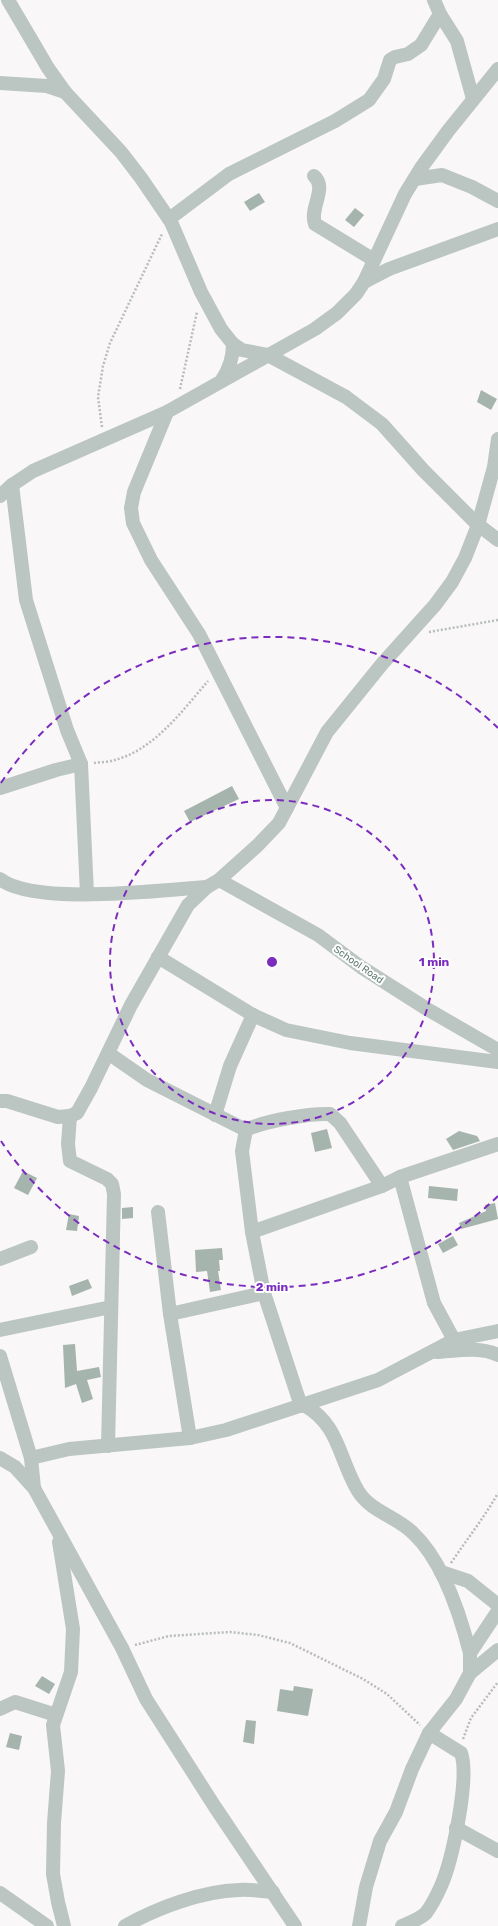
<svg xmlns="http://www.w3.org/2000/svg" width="498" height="1926" font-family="Rubik,sans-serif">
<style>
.building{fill:#a5b4ad}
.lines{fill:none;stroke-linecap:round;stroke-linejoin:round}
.path{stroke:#b7bdbb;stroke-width:2.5;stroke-dasharray:2 2;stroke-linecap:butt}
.minor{stroke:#bbc5c1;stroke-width:14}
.ring{fill:none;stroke:#7b2cbf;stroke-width:2;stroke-dasharray:7 5}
.labels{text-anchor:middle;stroke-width:4;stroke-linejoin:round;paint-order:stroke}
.street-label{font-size:10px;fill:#607a70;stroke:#fff}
.centre{fill:#7b2cbf;stroke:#fff;stroke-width:2}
.ring-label{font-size:12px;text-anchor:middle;font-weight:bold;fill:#7b2cbf;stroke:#fff;stroke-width:4;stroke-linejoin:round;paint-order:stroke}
</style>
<rect width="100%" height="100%" fill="#f9f7f7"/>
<g class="building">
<path d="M259,193L265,202L250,211L244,202Z"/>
<path d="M355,208L364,215L354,227L345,220Z"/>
<path d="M481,390L497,399L491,410L477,402Z"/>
<path d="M232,786L239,799L190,822L184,811Z"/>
<path d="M327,1129L332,1148L315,1152L311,1133Z"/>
<path d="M459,1131L477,1136L480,1141L453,1150L446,1139Z"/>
<path d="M23,1171L37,1178L28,1195L14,1188Z"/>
<path d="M429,1186L458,1189L457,1201L428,1198Z"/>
<path d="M495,1203L498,1219L461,1229L459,1223L486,1211L485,1205Z"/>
<path d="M133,1207V1218L122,1219V1208Z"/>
<path d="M69,1214L79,1216L77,1231L66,1230Z"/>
<path d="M453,1236L458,1245L443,1253L438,1244Z"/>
<path d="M222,1248L223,1260H219L220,1271H218L221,1290L210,1292L207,1271L196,1272L195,1250Z"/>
<path d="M88,1279L92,1288L72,1296L69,1286Z"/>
<path d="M75,1344L77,1371L99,1367L101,1377L87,1380L93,1399L82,1403L76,1384L65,1388L63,1345Z"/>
<path d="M42,1676L55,1684L49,1694L35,1686Z"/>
<path d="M294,1686L313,1689L308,1716L277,1711L280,1689L293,1691Z"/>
<path d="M246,1720L256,1721L254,1744L243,1742Z"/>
<path d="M10,1733L22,1736L19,1750L6,1747Z"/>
</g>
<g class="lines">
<g class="path">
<path d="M180,389L197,312"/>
<path d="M102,427L98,397L103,366L110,343L162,234"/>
<path d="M429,632L498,620"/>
<path d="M94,763C101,762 109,762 115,760C155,749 182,711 208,681"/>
<path d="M451,1563C467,1539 484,1518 498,1493"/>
<path d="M135,1645L169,1636L230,1632L258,1635L290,1643L363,1679L387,1694L420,1725"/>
<path d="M463,1739L471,1718L498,1682"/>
</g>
<g class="minor">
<path d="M8,0L48,68L65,92L121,152L141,178L171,222L201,292L221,329L233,344L242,350L268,355L346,397L382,424L423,470L476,523L498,540"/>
<path d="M434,0L440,14L457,41L473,99"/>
<path d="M0,83L47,86L65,92"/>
<path d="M314,176C328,188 309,208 315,224L374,260"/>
<path d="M415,179L442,175L472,187L498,201"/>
<path d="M169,219L229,174L335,121L369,100L384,79L390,60L395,57L408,54L421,45L440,14"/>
<path d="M364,282L405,194L421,168L448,131L498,69"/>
<path d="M222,380C230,368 233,358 233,344"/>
<path d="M167,412L134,492L131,508L133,523L151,560L199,634L287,808"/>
<path d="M12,485L26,600L67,730L81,764L87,894"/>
<path d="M0,496L12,485L33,471L165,413L315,329L337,313L356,294L364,282L389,269L498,229"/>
<path d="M0,788L56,770L81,764"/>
<path d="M0,879C34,906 161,890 207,887"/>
<path d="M219,880L318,935L361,967L427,1009L498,1050"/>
<path d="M158,957L253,1015L286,1030L350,1043L498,1062"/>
<path d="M108,1053L147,1080L246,1130"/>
<path d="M0,1101H7L58,1117L70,1116L77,1113L91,1088L131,1005L188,905L207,887L219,880L258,845L279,823L327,732L382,664L435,605L452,582L465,558L478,525L494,467L498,439"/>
<path d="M215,1115L230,1066L253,1015"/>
<path d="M70,1116L68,1144L70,1161L107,1179L112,1184L114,1194L108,1446"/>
<path d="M400,1177L434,1303L454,1340"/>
<path d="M158,1212L170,1314L190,1438"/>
<path d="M252,1232L382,1186L400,1177L498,1144"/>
<path d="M0,1259L31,1247"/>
<path d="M170,1314L264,1293"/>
<path d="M0,1330L111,1307"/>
<path d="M436,1352C456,1351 479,1346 498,1355"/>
<path d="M0,1356L31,1458L34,1488"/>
<path d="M304,1405C339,1424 339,1459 358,1491C371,1512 396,1516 413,1533C443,1561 460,1614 470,1653"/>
<path d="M301,1406L264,1293L252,1232L242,1151L246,1130C264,1121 310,1113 330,1114L340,1123L382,1186"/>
<path d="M0,1458L15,1467L34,1488L122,1648L146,1699L215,1807L295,1926"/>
<path d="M31,1458L69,1449L190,1438L226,1430L378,1380L454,1340L498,1331"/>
<path d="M59,1542L73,1629L71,1672L53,1725L58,1771L54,1823L53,1874L58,1902L64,1926"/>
<path d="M441,1572L468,1581L498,1605"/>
<path d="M470,1673L498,1650"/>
<path d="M0,1709L15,1702L56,1715"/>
<path d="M456,1828L498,1851"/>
<path d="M0,1893L47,1926"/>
<path d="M125,1926C157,1908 202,1891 239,1890C250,1889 262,1891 273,1892"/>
<path d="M359,1926L366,1887L380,1841L396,1812L412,1769L429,1733L456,1699L470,1673V1653L498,1611"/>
<path d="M402,1926C409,1923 420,1919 426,1913C432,1905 437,1895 441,1886C452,1861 470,1778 461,1753L429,1733"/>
</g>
</g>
<g class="ring">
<circle cx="272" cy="962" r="162"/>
<path d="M498 1196A325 325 0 0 1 1 1141M1 783A325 325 0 0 1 498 728"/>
</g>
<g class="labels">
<g class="street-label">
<text transform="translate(359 964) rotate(35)" y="4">School Road</text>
</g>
</g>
<circle cx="272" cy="962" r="6" class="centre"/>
<g class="ring-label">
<text x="434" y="966">1 min</text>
<text x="272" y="1291">2 min</text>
</g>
</svg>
